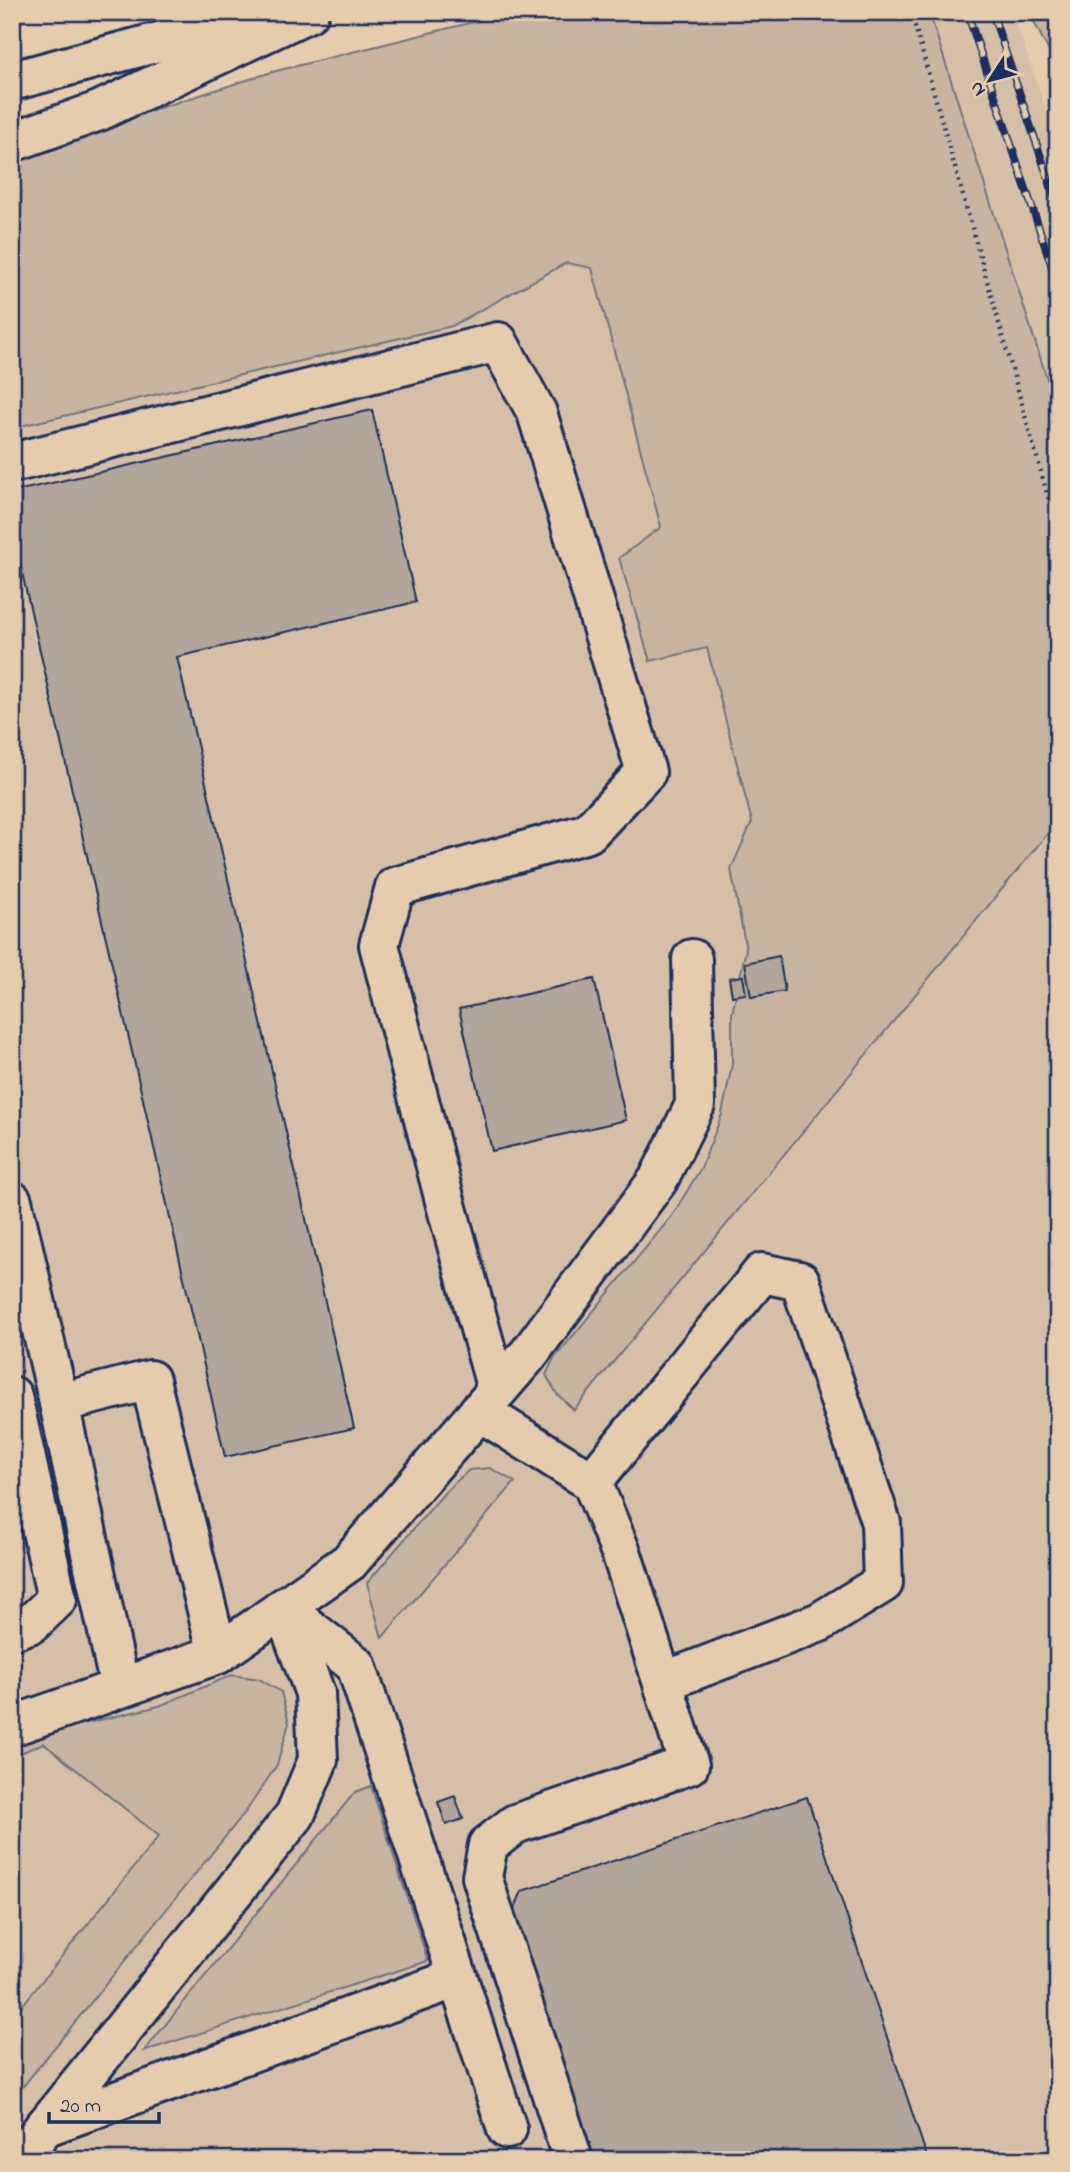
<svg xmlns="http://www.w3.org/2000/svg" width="1070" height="2172" font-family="'Indie Flower',sans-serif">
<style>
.built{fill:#d5c0a7}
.green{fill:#c7b5a1;stroke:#717280;stroke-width:2}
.building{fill:#b2a599;stroke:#1b2f5e;stroke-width:2}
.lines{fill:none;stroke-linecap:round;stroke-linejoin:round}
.minor-casing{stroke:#1b2f5e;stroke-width:44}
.highway-casing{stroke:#1b2f5e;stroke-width:44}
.path{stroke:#1b2f5e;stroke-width:4.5;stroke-dasharray:2 5;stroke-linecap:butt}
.minor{stroke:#e4ccad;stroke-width:38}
.highway{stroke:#e4ccad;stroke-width:38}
.rail-casing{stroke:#1b2f5e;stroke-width:8}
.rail{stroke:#e4ccad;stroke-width:5;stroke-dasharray:16;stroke-linecap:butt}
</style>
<rect width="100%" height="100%" fill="#e4ccad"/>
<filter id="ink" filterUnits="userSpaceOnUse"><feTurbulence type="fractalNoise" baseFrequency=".0143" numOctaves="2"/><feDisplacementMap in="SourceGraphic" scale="14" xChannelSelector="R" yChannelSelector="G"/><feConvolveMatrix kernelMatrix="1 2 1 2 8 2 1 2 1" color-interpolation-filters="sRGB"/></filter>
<g filter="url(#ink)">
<g class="built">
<path d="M929,12H1012L1058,144V413Z"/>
<path d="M571,225L1058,697V2160H12V373Z"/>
</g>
<g class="green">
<path d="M514,12H929L1058,413V821L574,1410L557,1394L546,1375L553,1360L672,1216L701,1168L722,1114L732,1065V1014L746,949L731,869L752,822L707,648L650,661L619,558L661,527L592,268L566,263L452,326L12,428V159L150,111L272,72Z"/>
<path d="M1029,12H1058V69Z"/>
<path d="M490,1468L515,1482L382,1638L367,1583L446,1491L469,1470Z"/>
<path d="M232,1675L259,1679L281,1692L289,1723L277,1765L247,1810L12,2100V2018L159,1836L43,1743L12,1757V1744L28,1737L159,1706Z"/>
<path d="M371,1786L428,1961L144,2051L355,1792Z"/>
</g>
<g class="building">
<path d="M372,410L416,602L177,657L354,1428L225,1457L12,529V492Z"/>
<path d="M779,956L785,991L751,997L745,963Z"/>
<path d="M743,976L746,994L732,996L729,978Z"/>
<path d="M594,979L626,1120L492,1151L459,1009Z"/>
<path d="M455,1796L463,1819L446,1825L438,1802Z"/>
<path d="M807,1797L928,2160H583L507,1926L522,1891Z"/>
</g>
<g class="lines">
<g class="minor-casing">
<g id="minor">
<path d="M12,463L498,342L537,413L646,772L588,833L395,887L379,945L445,1201L497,1390"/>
<path d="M12,1201L59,1403"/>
<path d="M12,1396L57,1599L32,1623L12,1630"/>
<path d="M479,1411L592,1482L622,1555L689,1765L515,1824L488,1845L482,1877L573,2160"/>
<path d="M592,1482L762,1273L800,1281L881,1523L883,1583L820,1622L663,1682"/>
<path d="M120,1688L59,1403L150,1380L218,1654"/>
<path d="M12,1726L218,1654L349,1562L528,1355L658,1180L695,1105L692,959"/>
<path d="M44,2127L457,1978"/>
<path d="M18,2160L295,1815L318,1760L315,1693L283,1608L356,1665L507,2129"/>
</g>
</g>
<g class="highway-casing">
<g id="highway">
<path d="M12,81L267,13"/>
<path d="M12,142L99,111L309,12"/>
</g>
</g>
<path class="path" d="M911,12L1058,532"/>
<use href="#minor" class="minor"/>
<use href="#highway" class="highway"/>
<g class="rail-casing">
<g id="rail">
<path d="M967,12L1058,285"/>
<path d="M992,12L1058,207"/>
</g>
</g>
<use href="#rail" class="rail"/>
</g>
</g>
<rect width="1070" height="2172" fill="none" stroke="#e4ccad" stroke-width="42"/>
<rect x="21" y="21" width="1028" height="2130" fill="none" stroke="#1b2f5e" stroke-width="2.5" filter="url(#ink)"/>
<g transform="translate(990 80) rotate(234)" stroke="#e4ccad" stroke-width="5" paint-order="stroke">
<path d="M0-5L12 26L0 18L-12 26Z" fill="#1b2f5e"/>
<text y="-10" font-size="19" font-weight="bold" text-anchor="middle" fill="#1b2f5e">N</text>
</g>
<path d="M49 2112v10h110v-10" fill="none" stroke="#1b2f5e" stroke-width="3.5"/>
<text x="60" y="2112" font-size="21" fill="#1b2f5e" stroke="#e4ccad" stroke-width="5" paint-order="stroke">20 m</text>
</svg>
